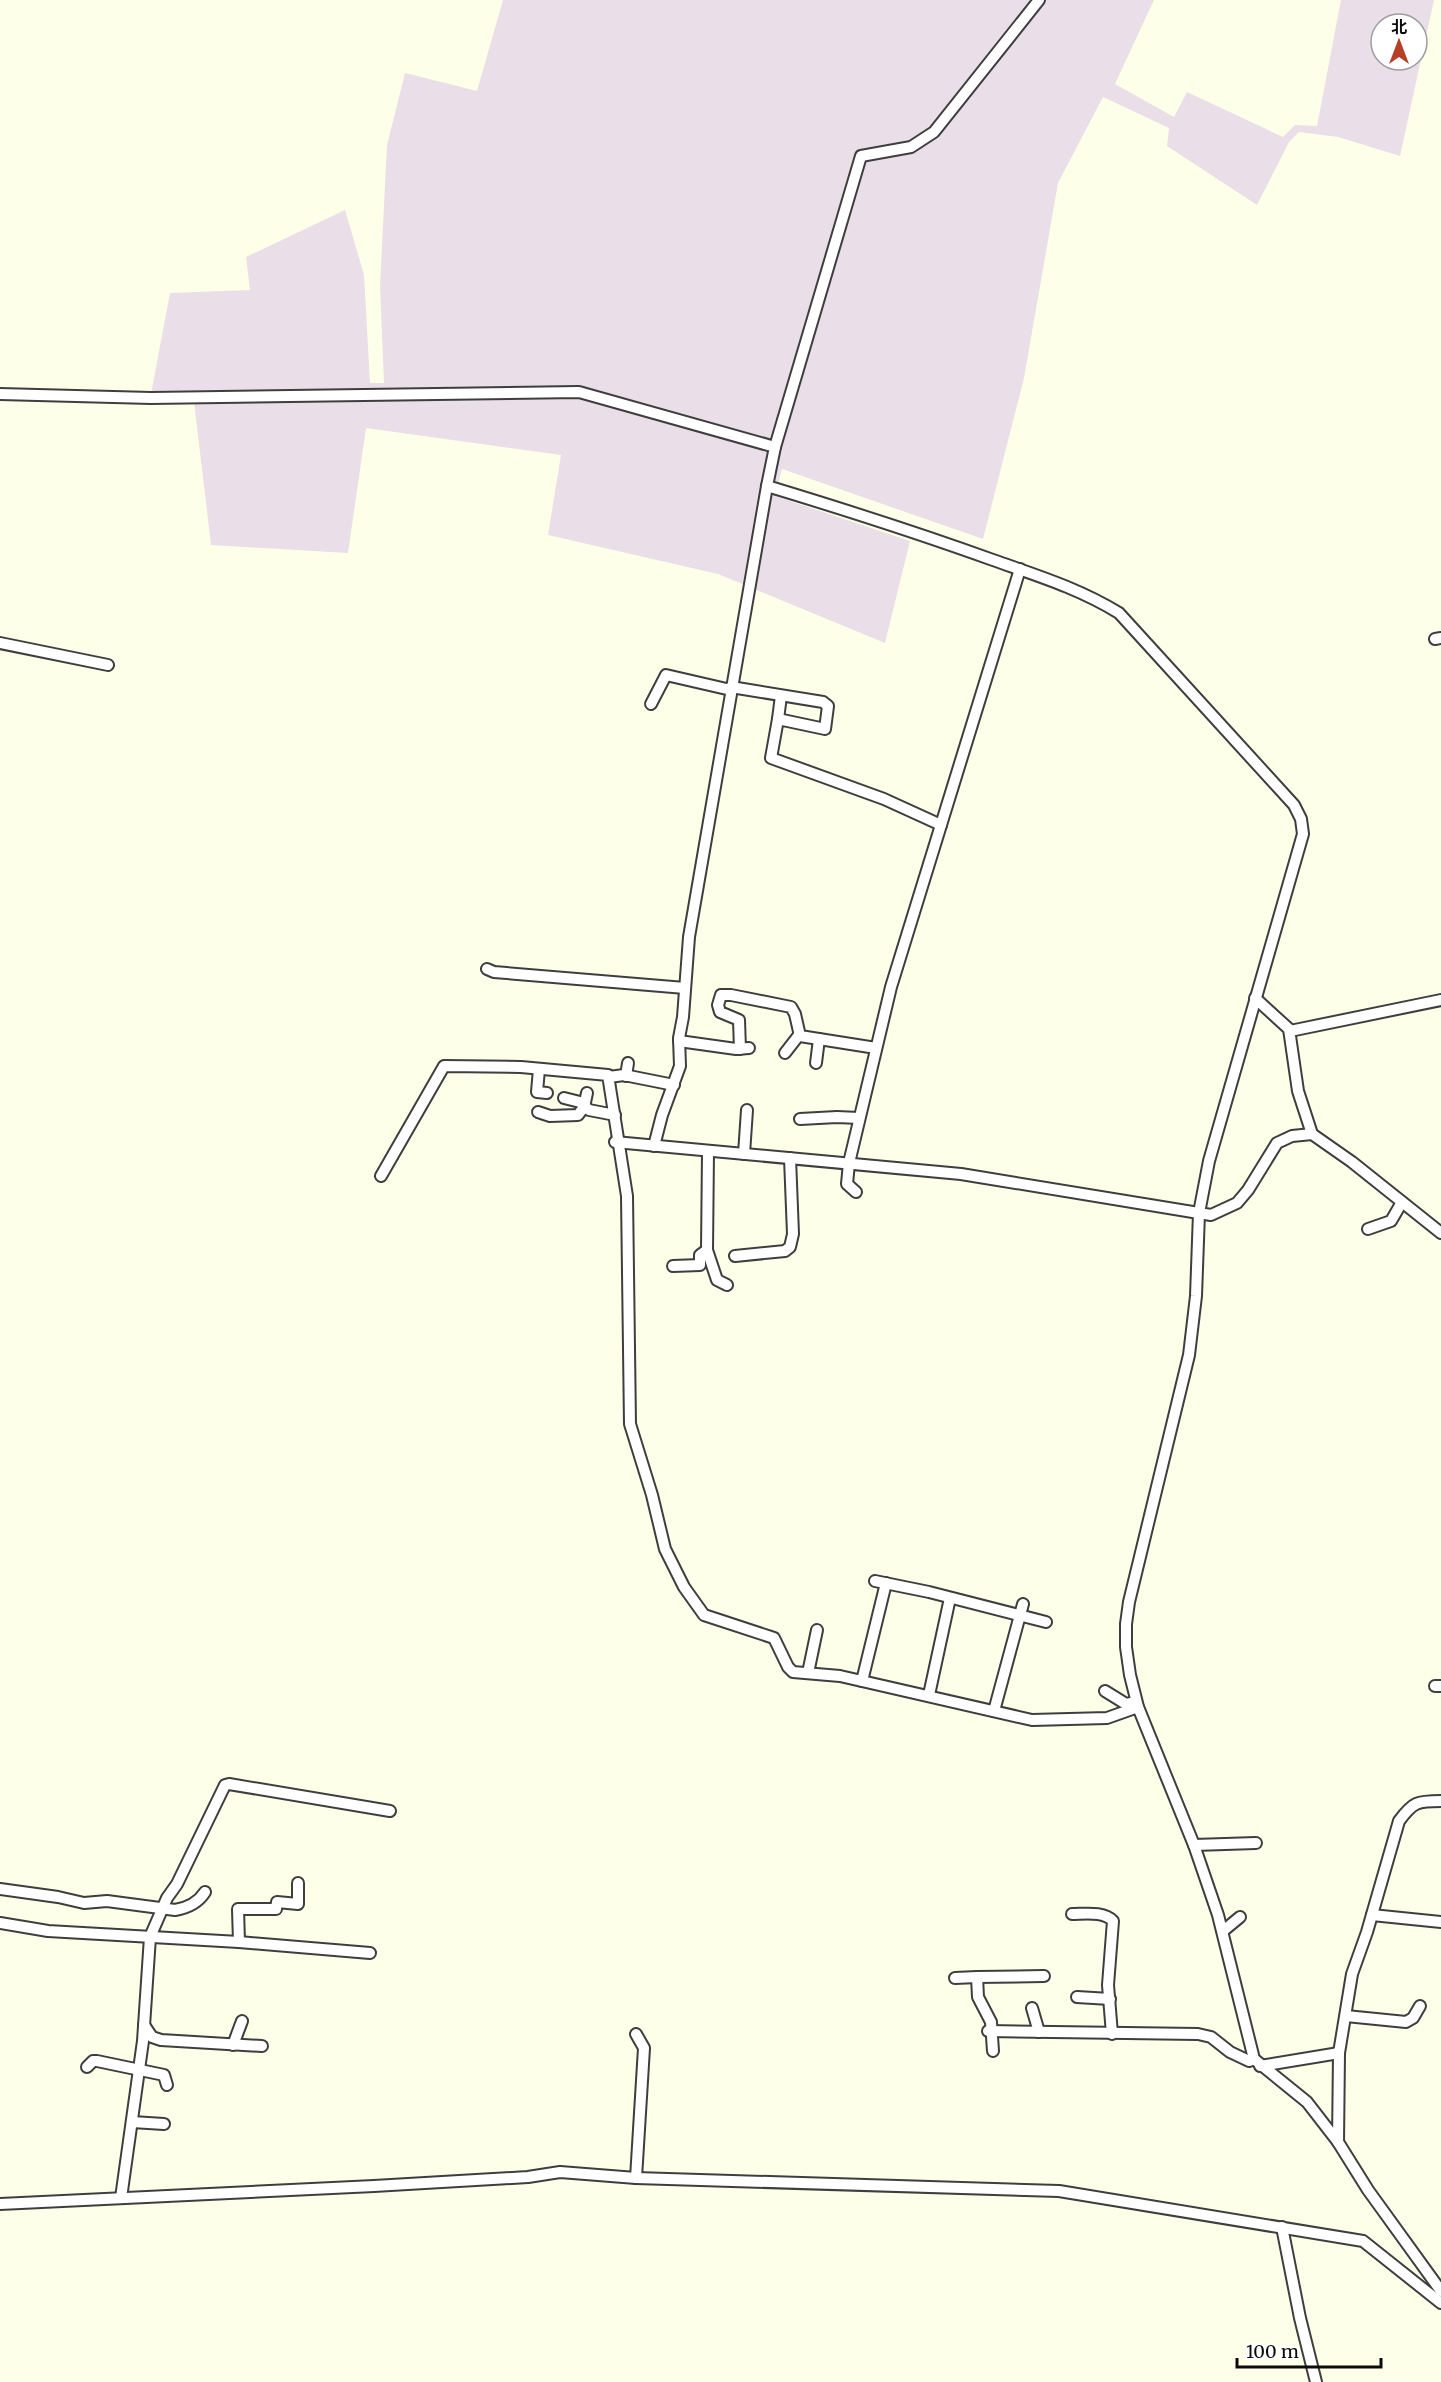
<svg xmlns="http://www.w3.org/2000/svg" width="1441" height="2382" font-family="Merriweather,'Noto Sans SC',serif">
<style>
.industrial{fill:#eadee8;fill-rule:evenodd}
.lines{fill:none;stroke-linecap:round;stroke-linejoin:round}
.street-casing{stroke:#3e3e3e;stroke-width:14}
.street{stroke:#fff;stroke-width:10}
</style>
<rect width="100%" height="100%" fill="#feffe9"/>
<path class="industrial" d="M503,0H1154L1115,84L1174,117L1187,92L1283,137L1295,125L1317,126L1341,0H1434L1400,156L1338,137L1299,132L1289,142L1257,205L1167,146L1169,128L1103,97L1058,183L1024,378L983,539L782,469L775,496L910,541L885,643L718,574L548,535L561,455L366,428L348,553L211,545L193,393L151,394L170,293L250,290L246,257L345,210L364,275L370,383H384L380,286L387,145L405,73L477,91ZM1381,24H1417V60H1381Z"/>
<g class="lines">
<g class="street-casing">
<g id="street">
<path d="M0,394L151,398L579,392L775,447L767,486C843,509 918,533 993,560C1038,576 1078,588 1119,613L1294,805L1301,819L1303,834L1209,1161L1199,1213L1196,1296L1189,1355L1129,1602L1126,1624V1647L1130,1675L1138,1707L1194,1845L1218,1915L1254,2059L1307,2102L1338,2142L1368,2190L1441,2291"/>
<path d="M775,447L861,156L911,147L934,132L1039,0"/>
<path d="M1435,639L1441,638"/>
<path d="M0,643L108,665"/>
<path d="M731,687L823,702L828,706L825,729L778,719L771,758L884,799L941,825"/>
<path d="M651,704L666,675L731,690"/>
<path d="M778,719L781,696"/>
<path d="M487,969L494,972L685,988"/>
<path d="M1255,998L1289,1029L1298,1091L1312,1134L1352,1162L1441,1233"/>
<path d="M1290,1031L1441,1000"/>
<path d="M679,1041L736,1049L749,1048"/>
<path d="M740,1049L739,1020L720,1012L718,1005L721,995H731L791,1007L795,1014L800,1036L876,1048"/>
<path d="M785,1053L799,1035"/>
<path d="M816,1063L819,1039"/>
<path d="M539,1069L537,1092L547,1093"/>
<path d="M626,1076L628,1063"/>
<path d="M609,1077L624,1075L674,1085"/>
<path d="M564,1098L580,1102L589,1110L615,1115"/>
<path d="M538,1112L550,1116L578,1115L584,1107L587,1093"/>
<path d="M800,1119L837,1117L859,1118"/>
<path d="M615,1142L961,1174L1211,1215L1237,1203L1248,1190L1277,1143L1292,1136L1312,1134"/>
<path d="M654,1146L662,1115L680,1066L679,1038L683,1017L689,937L767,486"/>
<path d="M744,1154L747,1110"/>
<path d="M381,1176L444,1066L521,1067L608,1075L627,1196L630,1424L652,1495L665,1549L684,1587L704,1615L774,1638L788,1667L793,1672L840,1676L1032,1720L1107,1718L1138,1707"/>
<path d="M856,1192L847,1184L849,1163L891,987L1020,569"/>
<path d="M1368,1229L1391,1221L1402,1202"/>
<path d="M707,1250L717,1280L727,1285"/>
<path d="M735,1256L785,1251L790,1247L793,1234L790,1158"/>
<path d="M673,1266L700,1265V1255L707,1250L708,1152"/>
<path d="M875,1581L929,1592L1046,1622"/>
<path d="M808,1673L817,1630"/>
<path d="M862,1681L886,1583"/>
<path d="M1435,1686H1441"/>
<path d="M1105,1691L1126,1704L1136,1702"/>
<path d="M929,1695L950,1598"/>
<path d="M994,1711L1023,1604"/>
<path d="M1194,1845L1256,1843"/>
<path d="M0,1889L58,1897L84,1903L107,1901L175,1910C187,1908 198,1903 205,1892"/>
<path d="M1072,1914C1085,1914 1104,1911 1113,1921L1108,1985L1112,2034"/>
<path d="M1372,1915L1441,1922"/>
<path d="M0,1923L48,1931L239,1942L370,1953"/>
<path d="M1223,1931L1240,1917"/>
<path d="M239,1942L238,1909H276L277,1902L298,1904V1883"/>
<path d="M955,1978L977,1977"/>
<path d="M1077,1997L1110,1999"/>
<path d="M1032,2008L1039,2032"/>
<path d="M1346,2016L1406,2022L1413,2018L1420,2006"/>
<path d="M144,2025L152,2037L161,2040L262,2046"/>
<path d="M988,2031L1198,2034L1211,2037L1230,2052L1249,2061L1254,2059"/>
<path d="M233,2045L242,2021"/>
<path d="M993,2051L991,2022L978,1997L977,1977L1044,1976"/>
<path d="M1260,2066L1339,2053"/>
<path d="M87,2067L93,2061H97L164,2075L167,2085"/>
<path d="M132,2122L164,2124"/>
<path d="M1338,2142L1339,2053L1352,1974L1367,1932L1399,1821C1413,1802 1417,1801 1441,1801"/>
<path d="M636,2178L644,2048L636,2034"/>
<path d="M121,2198L143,2041L150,1937L167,1898L177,1884L225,1785L229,1784L390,1811"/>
<path d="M0,2204L374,2186L528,2177L560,2172L636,2178L1059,2191L1363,2241L1441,2303"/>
<path d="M1282,2227L1300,2318L1316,2382"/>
</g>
</g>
<use href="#street" class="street"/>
</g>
<g transform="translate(1399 42)"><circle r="28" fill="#ffffff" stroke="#9d9d9d" stroke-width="1.5"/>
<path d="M0-4.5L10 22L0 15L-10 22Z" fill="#b64027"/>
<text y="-9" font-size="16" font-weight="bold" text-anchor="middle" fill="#0b0b0b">北</text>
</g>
<path d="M1237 2358v9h144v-9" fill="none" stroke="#0b0b0b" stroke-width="3"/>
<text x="1246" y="2358" font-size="18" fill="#0b0b0b" stroke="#ffffff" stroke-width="4.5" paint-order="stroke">100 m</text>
</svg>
